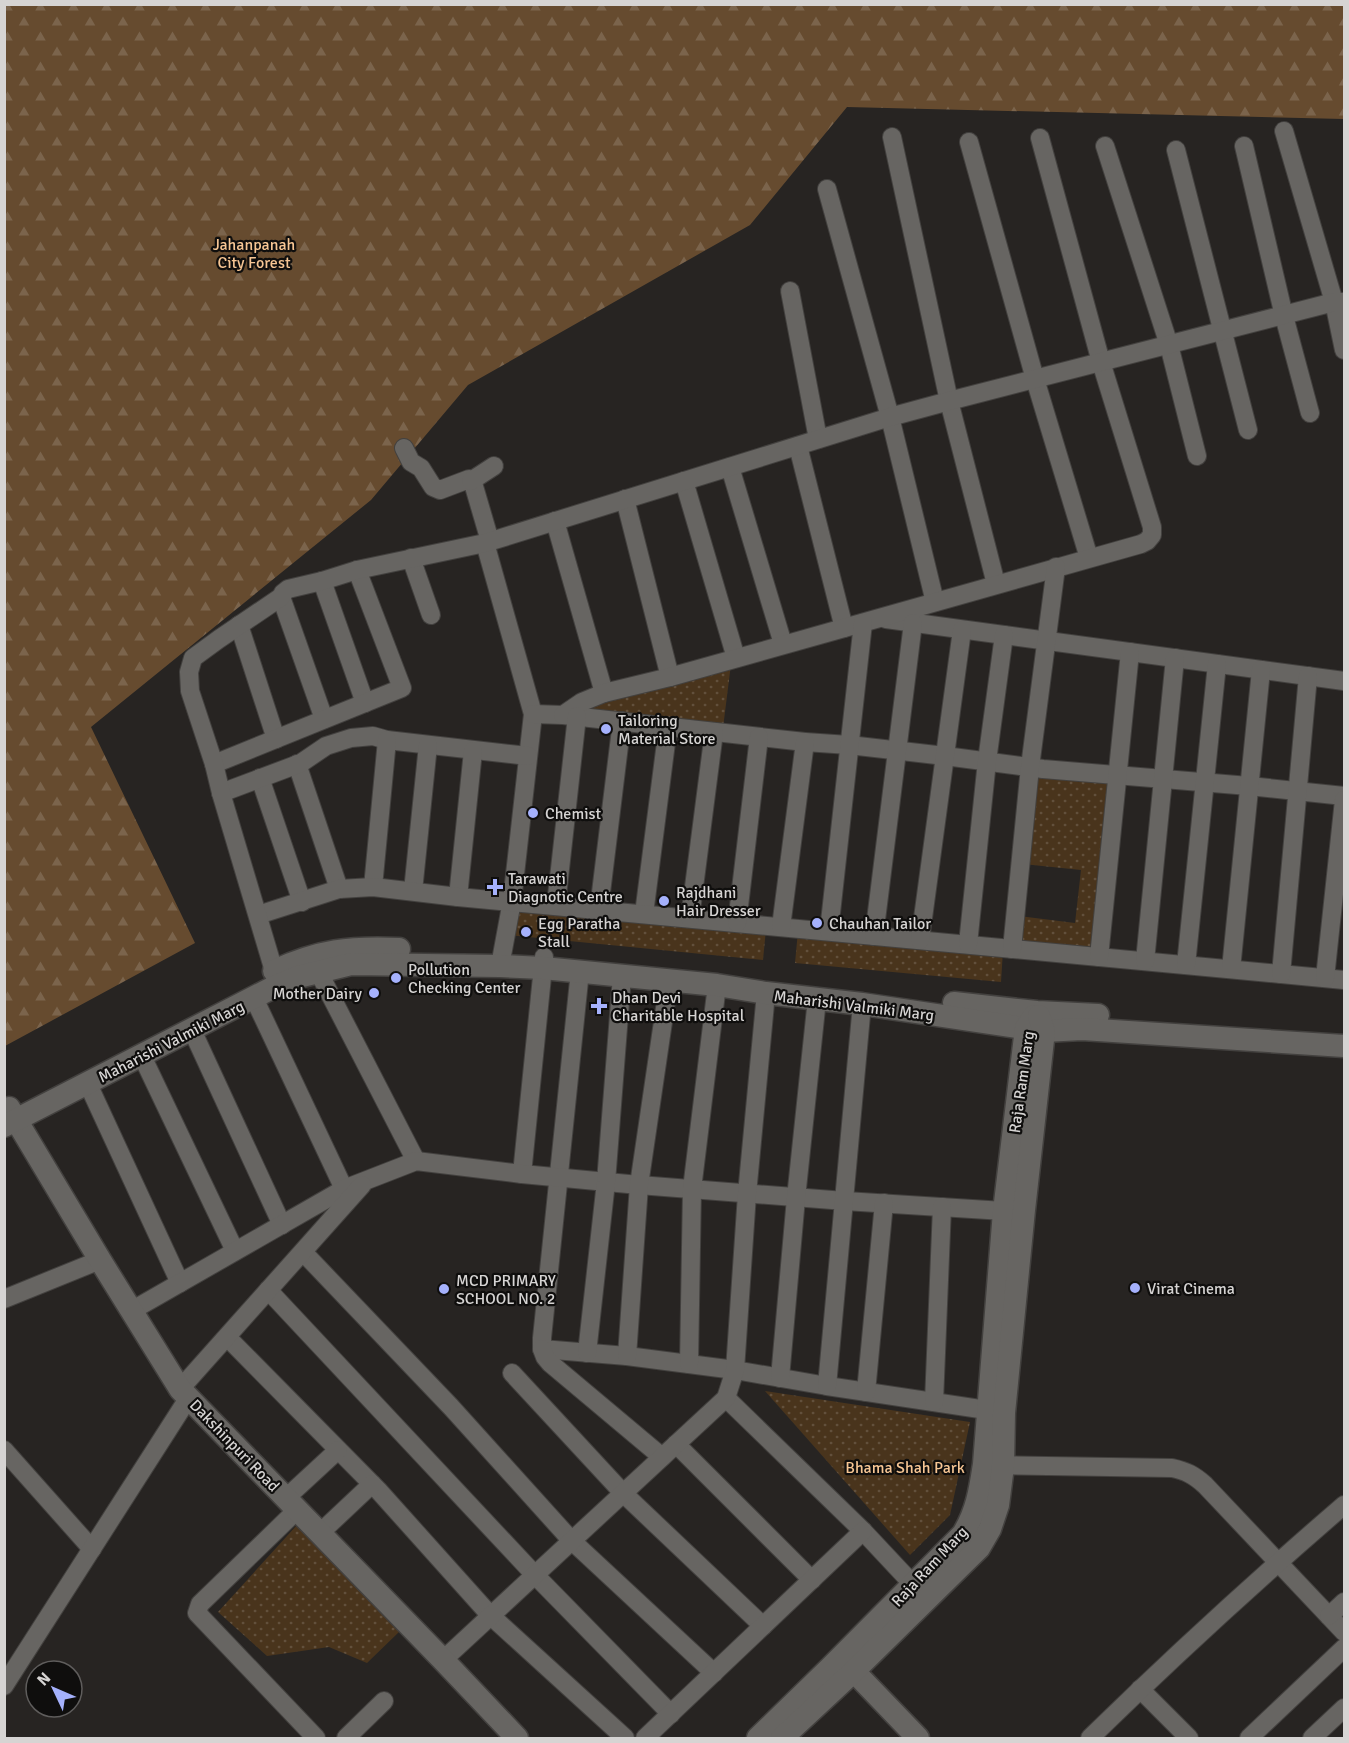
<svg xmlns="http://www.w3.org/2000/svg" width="1349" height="1743" font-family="Signika,sans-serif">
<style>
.forest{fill:url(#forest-firs)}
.park{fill:url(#park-dots)}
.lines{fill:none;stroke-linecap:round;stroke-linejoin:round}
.minor-casing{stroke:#43413f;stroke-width:20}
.tertiary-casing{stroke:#43413f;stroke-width:25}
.minor{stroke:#676562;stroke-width:18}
.tertiary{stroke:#676562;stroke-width:22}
.poi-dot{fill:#a5b1fc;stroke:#0f0e0d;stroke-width:2}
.labels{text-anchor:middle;stroke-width:4.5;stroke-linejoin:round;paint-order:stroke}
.park-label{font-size:16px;fill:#f7c694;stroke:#0f0e0d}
.poi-label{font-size:16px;fill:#d6d4d3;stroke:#0f0e0d;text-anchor:start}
.street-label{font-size:16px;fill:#d6d4d3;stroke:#0f0e0d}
</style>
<defs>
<pattern id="forest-firs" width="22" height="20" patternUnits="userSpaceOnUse" patternTransform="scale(1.5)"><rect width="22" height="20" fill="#664b2f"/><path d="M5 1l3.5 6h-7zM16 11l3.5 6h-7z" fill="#7b644c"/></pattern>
<pattern id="park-dots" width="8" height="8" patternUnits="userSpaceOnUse" patternTransform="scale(1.5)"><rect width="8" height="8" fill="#49341c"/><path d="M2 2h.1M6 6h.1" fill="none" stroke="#62503c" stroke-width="1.8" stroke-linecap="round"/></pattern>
</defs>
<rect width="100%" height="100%" fill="#272422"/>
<path class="forest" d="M5,5H1344V119L847,107L750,225L468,385L371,500L91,727L195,943L5,1046Z"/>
<g class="park">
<path d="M731,664L723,728L573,712L584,705Z"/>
<path d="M1032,771L1113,777L1095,953L1017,945L1019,916L1075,923L1081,870L1023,864Z"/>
<path d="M514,904L766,929L763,960L508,935Z"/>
<path d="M798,931L1003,950L1001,982L795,963Z"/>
<path d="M765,1391L970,1422L950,1515L910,1555Z"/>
<path d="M297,1525L399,1632L367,1663L329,1647L267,1656L218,1612Z"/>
</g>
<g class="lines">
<g class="minor-casing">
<g id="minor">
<path d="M1284,131L1334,302L1344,350"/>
<path d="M892,137L949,401L996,584"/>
<path d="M969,142L1035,379L1089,558"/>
<path d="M1105,146L1169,345L1197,456"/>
<path d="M1244,146L1284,316L1310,413"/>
<path d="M1176,150L1248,430"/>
<path d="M827,189L890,417L935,602"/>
<path d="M790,291L818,439"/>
<path d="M798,446L844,628"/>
<path d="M404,448L411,462L421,468L433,487L440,490L469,479L473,483L490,541"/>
<path d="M730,467L783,644"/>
<path d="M471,481L494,466"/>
<path d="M684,481L736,658"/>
<path d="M625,499L670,677"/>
<path d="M555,521L604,693"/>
<path d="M485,543L533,714L512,901L500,966"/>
<path d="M411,558L431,615"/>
<path d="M322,581L365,703"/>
<path d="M281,597L324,719"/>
<path d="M886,619L1344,681"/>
<path d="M239,625L276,739"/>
<path d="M533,714L563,715L805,742L849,745L945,756L1043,769L1249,786L1344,796"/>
<path d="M563,715L582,702L604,693L670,677L844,628L1141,544L1147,541L1152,535V527L1101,362L1040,138"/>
<path d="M214,764L402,688L357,570"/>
<path d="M297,764L339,889"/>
<path d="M260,778L302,902"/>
<path d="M221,793L301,763L326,746L351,738L373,736L387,740L528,756"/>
<path d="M373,887L387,740"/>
<path d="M413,891L428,745"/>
<path d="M458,897L473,751"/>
<path d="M556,905L577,716"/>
<path d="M599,909L622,721"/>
<path d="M644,914L668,727"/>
<path d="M258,915L339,889L373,887L458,897L1344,980"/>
<path d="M690,918L714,732"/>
<path d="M737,923L759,737"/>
<path d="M781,927L805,742"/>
<path d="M829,931L863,623"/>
<path d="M874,936L913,623"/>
<path d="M920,940L962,630"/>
<path d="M968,944L987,761L1004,635"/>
<path d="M1012,949L1030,767L1056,567"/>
<path d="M1099,957L1130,652"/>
<path d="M315,959L318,971L416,1161"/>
<path d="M1145,961L1175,658"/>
<path d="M1186,965L1217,664"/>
<path d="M1231,969L1261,670"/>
<path d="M580,971L542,1338V1349L627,1356L735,1370L827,1386L1000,1412"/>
<path d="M1281,974L1308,676"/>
<path d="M1325,978L1344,800"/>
<path d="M279,983L274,971L221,793L214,764L190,691L189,672L193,658L219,639L281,597L283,593L288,589L322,581L357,570L485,543L890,417L949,401L1334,302H1344"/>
<path d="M254,998L344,1189"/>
<path d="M192,1030L282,1225"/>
<path d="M142,1056L235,1251"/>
<path d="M88,1084L180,1283"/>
<path d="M522,1174L544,957"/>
<path d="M303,1252L451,1407L571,1540L714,1673"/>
<path d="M268,1290L534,1574L671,1714"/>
<path d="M4,1299L100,1260"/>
<path d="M131,1311L344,1189L416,1161L522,1174L639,1185L845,1201L1004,1211H1016"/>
<path d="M227,1337L378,1490L490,1615L625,1738"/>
<path d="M542,1349L545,1357L550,1363L662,1457"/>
<path d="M587,1353L606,1182L622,976"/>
<path d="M627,1356L639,1185L669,981"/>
<path d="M689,1364L692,1189L717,985"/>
<path d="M512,1373L623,1493L763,1626"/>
<path d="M780,1378L796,1198L817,999"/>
<path d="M827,1386L862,1004"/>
<path d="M180,1389L362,1185"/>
<path d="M866,1392L884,1203"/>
<path d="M726,1398L863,1531L922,1594"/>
<path d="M934,1402L942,1207"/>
<path d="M676,1444L812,1580"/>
<path d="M4,1450L92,1549"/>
<path d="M992,1465L1172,1468C1186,1471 1194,1475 1205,1485L1344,1632"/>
<path d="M286,1498L338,1450"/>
<path d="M297,1510L200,1604L197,1613L316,1738"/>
<path d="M320,1533L372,1484"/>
<path d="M1329,1616L1344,1602"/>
<path d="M443,1660L726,1398L735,1370L747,1194L766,993"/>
<path d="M4,1686L189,1397"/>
<path d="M1140,1689L1189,1738"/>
<path d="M346,1738L384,1701"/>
<path d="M645,1738L863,1531"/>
<path d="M1090,1738C1172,1658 1257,1580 1344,1505"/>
<path d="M1249,1738L1344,1648"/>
<path d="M1312,1738L1344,1708"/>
</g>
</g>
<g class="tertiary-casing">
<g id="tertiary">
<path d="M274,971C320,950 349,947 399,949"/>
<path d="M954,1003L1037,1012L1098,1015"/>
<path d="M9,1108L100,1260L180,1389L443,1660L517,1738"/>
<path d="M4,1126L272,988L298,977L351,964L500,966L543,968L717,985L766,993L862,1004L1044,1031L1082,1029L1344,1046"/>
<path d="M844,1661L918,1738"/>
<path d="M758,1738L830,1668L963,1534C977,1511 980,1490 984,1464L1004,1211L1026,1028L1034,1016"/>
<path d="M782,1738L854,1671L979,1548L990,1529L998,1505L1003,1466L1004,1413L1024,1210L1044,1031L1039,1016"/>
</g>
</g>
<use href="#minor" class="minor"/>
<use href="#tertiary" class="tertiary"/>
</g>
<g class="poi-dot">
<circle cx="606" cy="729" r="6"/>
<circle cx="533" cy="813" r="6"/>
<path d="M492 878h6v6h6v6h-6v6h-6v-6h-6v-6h6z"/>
<circle cx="664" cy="901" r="6"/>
<circle cx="817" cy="923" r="6"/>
<circle cx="526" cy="932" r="6"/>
<circle cx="396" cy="978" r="6"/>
<circle cx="374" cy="993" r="6"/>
<path d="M596 997h6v6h6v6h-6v6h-6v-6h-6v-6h6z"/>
<circle cx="1135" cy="1288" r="6"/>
<circle cx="444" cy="1289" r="6"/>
</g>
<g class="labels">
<g class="park-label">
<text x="254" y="250">Jahanpanah<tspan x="254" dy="18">City Forest</tspan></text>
<text x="905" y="1473">Bhama Shah Park</text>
</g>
<g class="poi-label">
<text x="618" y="726">Tailoring<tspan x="618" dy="18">Material Store</tspan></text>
<text x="545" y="819">Chemist</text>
<text x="508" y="884">Tarawati<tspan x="508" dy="18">Diagnotic Centre</tspan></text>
<text x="676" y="898">Rajdhani<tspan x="676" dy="18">Hair Dresser</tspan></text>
<text x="538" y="929">Egg Paratha<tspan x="538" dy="18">Stall</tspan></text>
<text x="829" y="929">Chauhan Tailor</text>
<text x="408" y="975">Pollution<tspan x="408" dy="18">Checking Center</tspan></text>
<text x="362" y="999" text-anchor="end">Mother Dairy</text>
<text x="612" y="1003">Dhan Devi<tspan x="612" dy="18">Charitable Hospital</tspan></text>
<text x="456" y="1286">MCD PRIMARY<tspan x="456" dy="18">SCHOOL NO. 2</tspan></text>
<text x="1147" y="1294">Virat Cinema</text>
</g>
<g class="street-label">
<text transform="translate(854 1005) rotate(7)" y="6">Maharishi Valmiki Marg</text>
<text transform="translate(171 1041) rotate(-27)" y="6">Maharishi Valmiki Marg</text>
<text transform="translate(1021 1082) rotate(-82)" y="6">Raja Ram Marg</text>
<text transform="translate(235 1445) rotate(46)" y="6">Dakshinpuri Road</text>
<text transform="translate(929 1566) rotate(-47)" y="6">Raja Ram Marg</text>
</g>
</g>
<rect width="1349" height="1743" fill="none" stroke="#d6d4d3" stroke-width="12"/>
<g transform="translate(54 1689) rotate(314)"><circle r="28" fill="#0f0e0d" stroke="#5f5d5c" stroke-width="1.5"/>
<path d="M0-4.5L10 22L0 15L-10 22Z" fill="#a5b1fc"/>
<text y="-9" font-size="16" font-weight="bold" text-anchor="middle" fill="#d6d4d3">N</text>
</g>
</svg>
